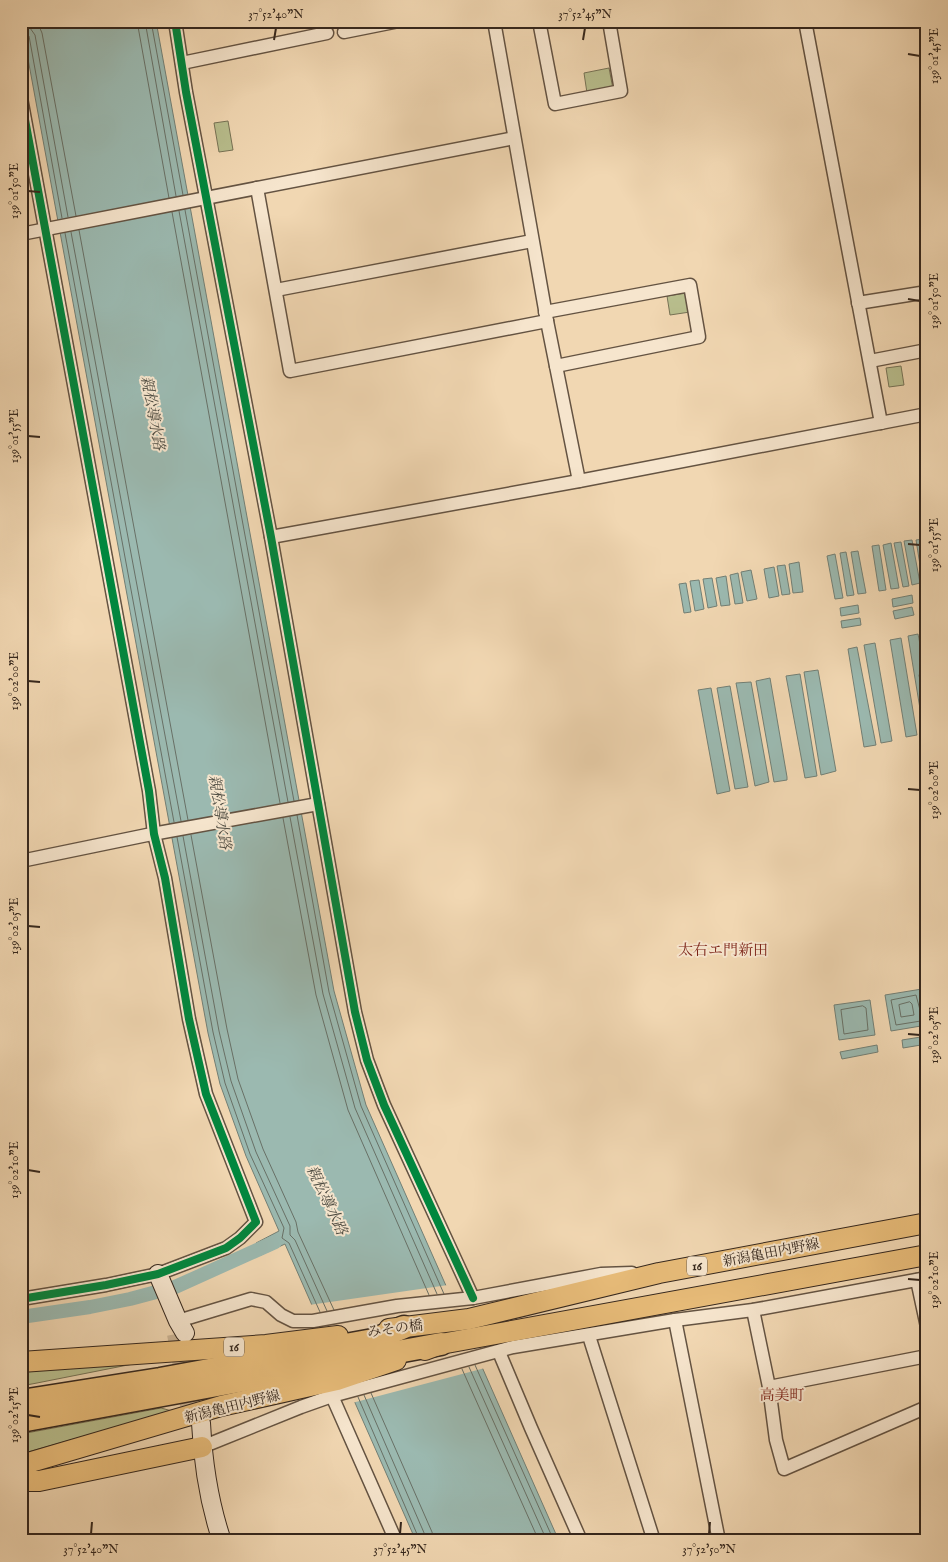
<svg xmlns="http://www.w3.org/2000/svg" width="948" height="1562" font-family="'IM FELL English','Noto Serif JP',serif">
<style>
.green{fill:#b8be8d;stroke:#767255}
.water{fill:#9bb9b0;stroke:#727f75}
.pier{fill:#f1d7b2}
.lines{fill:none;stroke-linecap:round;stroke-linejoin:round}
.shore{stroke:#687066;stroke-width:1}
.canal{stroke:#9bb9b0;stroke-width:14}
.secondary-tunnel{stroke:#cbb494;stroke-width:18;stroke-dasharray:18 9;stroke-linecap:butt}
.street-casing{stroke:#645342;stroke-width:15}
.secondary-casing{stroke:#35271d;stroke-width:20}
.primary-casing{stroke:#35271d;stroke-width:22}
.highway-casing{stroke:#35271d;stroke-width:25}
.street{stroke:#f6e5cd;stroke-width:12}
.secondary{stroke:#f6e5cd;stroke-width:18}
.primary{stroke:#e8bc79;stroke-width:20}
.highway{stroke:#e8bc79;stroke-width:22}
.cycleway-casing{stroke:#f6e5cd;stroke-width:11}
.cycleway{stroke:#00873e;stroke-width:8}
.ticks{fill:none;stroke:#35271d;stroke-width:2}
.labels{text-anchor:middle;stroke-width:4;stroke-linejoin:round;paint-order:stroke}
.shield{fill:#f6e5cd;stroke:#6f6052;stroke-width:1}
.shield-label{font-size:12px;font-weight:bold;fill:#35271d}
.street-label{font-size:14px;fill:#35271d;stroke:#f6e5cd}
.water-label{font-size:15px;font-style:italic;fill:#4e4c42;stroke:#f6e5cd}
.neighbourhood-label{font-size:15px;fill:#7a1f14;stroke:#f6e5cd}
.neatline{fill:none;stroke:#35271d;stroke-width:2}
.ticks-label{font-size:12px;text-anchor:middle;fill:#35271d}
</style>
<rect width="100%" height="100%" fill="#f1d7b2"/>
<filter id="stains"><feTurbulence type="fractalNoise" baseFrequency=".004" numOctaves="4"/><feColorMatrix values="0 0 0 0 .2 0 0 0 0 .09 0 0 0 0 .02 0 0 0 .5 -.17"/></filter>
<radialGradient id="worn" r=".72"><stop offset=".6" stop-color="#630" stop-opacity="0"/><stop offset="1" stop-color="#630" stop-opacity=".3"/></radialGradient>
<g class="green">
<path d="M609,68L613,89L587,93L584,73Z"/>
<path d="M228,121L233,150L219,152L214,123Z"/>
<path d="M687,293L690,312L670,315L667,296Z"/>
<path d="M901,366L904,385L889,387L886,368Z"/>
<path d="M143,1362L37,1383L21,1386V1370Z"/>
<path d="M161,1408L172,1411L21,1454V1434Z"/>
</g>
<g class="water">
<path d="M21,21H156L334,991L366,1105L559,1541H416L285,1244L261,1255L256,1243L279,1231L246,1156L220,1084L208,1033Z"/>
<path d="M923,539L927,562V583L923,584L916,540Z"/>
<path d="M912,540L920,583L912,585L904,541Z"/>
<path d="M901,542L909,586L903,587L894,543Z"/>
<path d="M891,543L899,588L891,589L883,545Z"/>
<path d="M879,545L886,590L879,591L872,546Z"/>
<path d="M858,551L866,593L858,594L851,552Z"/>
<path d="M846,552L854,595L847,596L840,553Z"/>
<path d="M835,554L843,598L835,599L827,556Z"/>
<path d="M799,562L803,592L793,593L789,564Z"/>
<path d="M785,565L790,594L782,595L777,566Z"/>
<path d="M774,567L779,596L769,598L764,569Z"/>
<path d="M751,570L757,599L747,601L741,572Z"/>
<path d="M738,573L743,603L735,604L730,575Z"/>
<path d="M726,576L730,605L721,606L716,578Z"/>
<path d="M712,578L717,606L708,608L703,579Z"/>
<path d="M699,580L704,609L695,611L690,581Z"/>
<path d="M686,583L691,612L684,613L679,584Z"/>
<path d="M912,595L913,603L893,607L892,599Z"/>
<path d="M858,605L859,613L841,616L840,608Z"/>
<path d="M912,607L914,615L895,619L893,611Z"/>
<path d="M860,618L861,625L842,628L841,621Z"/>
<path d="M918,634L927,681V733H924L908,636Z"/>
<path d="M901,638L917,735L906,737L890,640Z"/>
<path d="M875,643L892,741L881,743L864,645Z"/>
<path d="M857,647L876,745L864,747L848,649Z"/>
<path d="M818,670L836,771L821,775L804,672Z"/>
<path d="M800,674L817,776L805,778L786,676Z"/>
<path d="M770,678L787,777V780L774,782L756,681Z"/>
<path d="M751,682L769,782L755,786L736,683Z"/>
<path d="M730,686L748,787L735,789L717,688Z"/>
<path d="M711,688L730,791L717,794L698,690Z"/>
<path d="M922,989L927,1025L891,1031L885,995Z"/>
<path d="M870,1000L875,1035L839,1040L834,1005Z"/>
<path d="M927,1036V1044L903,1048L902,1040Z"/>
<path d="M877,1045L878,1052L842,1059L840,1052Z"/>
</g>
<path class="pier" d="M448,1285L485,1368L352,1403L309,1305Z"/>
<g class="lines">
<g class="shore">
<path d="M34,21L39,26L42,33L76,216"/>
<path d="M137,21L169,198"/>
<path d="M145,21L176,196"/>
<path d="M151,21L183,195"/>
<path d="M21,25L30,28L35,35L68,217"/>
<path d="M21,32L26,33L29,36L62,218"/>
<path d="M185,210L294,801"/>
<path d="M179,211L288,802"/>
<path d="M172,212L280,803"/>
<path d="M79,230L188,820"/>
<path d="M71,232L181,821"/>
<path d="M65,233L174,822"/>
<path d="M927,673L921,672L919,675L927,717"/>
<path d="M297,815L329,992L361,1106L444,1294"/>
<path d="M290,817L323,994L355,1108L437,1294"/>
<path d="M283,818L316,995L348,1110L429,1295"/>
<path d="M191,835L227,1029L238,1079L263,1149L296,1222L298,1232L334,1310"/>
<path d="M183,836L219,1031L231,1081L256,1152L290,1226V1235L295,1240L327,1311"/>
<path d="M177,837L213,1032L225,1083L250,1154L284,1228L282,1238L289,1243L320,1312"/>
<path d="M910,1002L912,1004L914,1015L901,1017L899,1005Z"/>
<path d="M863,1006L866,1008L868,1030L844,1034L841,1010Z"/>
<path d="M927,1013L920,1010L916,995L891,1000L896,1025L927,1020"/>
<path d="M475,1365L554,1541"/>
<path d="M469,1367L547,1541"/>
<path d="M462,1369L539,1541"/>
<path d="M371,1393L432,1532L434,1541"/>
<path d="M364,1395L425,1535L426,1541"/>
<path d="M358,1397L420,1541"/>
</g>
<path class="canal" d="M21,1317L90,1307L130,1299L175,1287L275,1242"/>
<path class="secondary-tunnel" d="M176,1334L193,1426"/>
<g class="street-casing">
<g id="street">
<path d="M175,21L186,92L271,537L355,1012L367,1060L384,1105L473,1298"/>
<path d="M494,21L547,321L579,481"/>
<path d="M539,21L555,104L621,91L609,21"/>
<path d="M805,21L881,423"/>
<path d="M344,32L399,21"/>
<path d="M182,63L327,33"/>
<path d="M21,98L149,791L154,834L165,878L189,1019L206,1094L256,1222L240,1238L226,1248L158,1274L106,1285L21,1299"/>
<path d="M257,188L290,371L547,321"/>
<path d="M21,234L514,138"/>
<path d="M276,290L532,241"/>
<path d="M858,303L927,292"/>
<path d="M545,312L690,285L699,337L556,366"/>
<path d="M870,361L927,350"/>
<path d="M271,537L579,481L927,414"/>
<path d="M21,861L147,835L318,804"/>
<path d="M917,1280L927,1327"/>
<path d="M753,1310L769,1387L776,1440L784,1469L927,1407"/>
<path d="M675,1320L719,1541"/>
<path d="M178,1321L251,1299L266,1302L281,1315L293,1321H313L397,1306L473,1298L601,1274L632,1273"/>
<path d="M589,1336L654,1541"/>
<path d="M499,1352L531,1428L581,1541"/>
<path d="M769,1387L927,1356"/>
<path d="M332,1396L396,1541"/>
<path d="M202,1447L301,1407L332,1396L513,1347L675,1320L753,1310L927,1278"/>
</g>
</g>
<g class="secondary-casing">
<g id="secondary">
<path d="M158,1274L178,1321L185,1333"/>
<path d="M201,1423C203,1462 209,1503 222,1541"/>
</g>
</g>
<g class="primary-casing">
<g id="primary">
<path d="M389,1329L469,1319L659,1273L927,1223"/>
<path d="M425,1350L441,1344L927,1255"/>
<path d="M21,1362L266,1345L338,1336"/>
<path d="M21,1465L221,1406L337,1380L396,1360"/>
<path d="M21,1481H39L202,1447"/>
</g>
</g>
<g class="highway-casing">
<g id="highway">
<path d="M21,1401L160,1379L373,1340L404,1327"/>
<path d="M21,1421L441,1344"/>
</g>
</g>
<use href="#street" class="street"/>
<use href="#secondary" class="secondary"/>
<use href="#primary" class="primary"/>
<use href="#highway" class="highway"/>
<g class="cycleway-casing">
<g id="cycleway">
<path d="M175,21L186,92L271,537L355,1012L367,1060L384,1105L473,1298"/>
<path d="M21,98L149,791L154,834L165,878L189,1019L206,1094L256,1222L240,1238L226,1248L158,1274L106,1285L21,1299"/>
</g>
</g>
<use href="#cycleway" class="cycleway"/>
</g>
<path class="ticks" d="M274,40L276,28M583,40L585,28M908,54L920,56M28,191L40,192M908,299L920,301M28,436L40,437M908,544L920,545M28,681L40,682M908,789L920,790M28,926L40,927M908,1034L920,1035M28,1170L40,1172M908,1279L920,1280M28,1415L40,1417M91,1534L92,1522M400,1534L401,1522M709,1534L710,1522"/>
<g class="labels">
<g class="shield">
<rect x="687" y="1256.5" width="20" height="19" rx="4"/>
<rect x="224" y="1337.5" width="20" height="19" rx="4"/>
</g>
<g class="shield-label">
<text x="697" y="1270">16</text>
<text x="234" y="1351">16</text>
</g>
<g class="street-label">
<text transform="translate(771 1252) rotate(-11)" y="5">新潟亀田内野線</text>
<text transform="translate(395 1328) rotate(-7)" y="5">みその橋</text>
<text transform="translate(232 1406) rotate(-14)" y="5">新潟亀田内野線</text>
</g>
<g class="water-label">
<text transform="translate(153 413) rotate(80)" y="5">親松導水路</text>
<text transform="translate(220 812) rotate(81)" y="5">親松導水路</text>
<text transform="translate(327 1200) rotate(65)" y="5">親松導水路</text>
</g>
<g class="neighbourhood-label">
<text x="723" y="955">太右エ門新田</text>
<text x="782" y="1400">高美町</text>
</g>
</g>
<rect width="948" height="1562" fill="none" stroke="#f1d7b2" stroke-width="55"/>
<rect x="28" y="28" width="892" height="1506" class="neatline"/>
<g class="ticks-label">
<text x="276" y="18">37°52'40"N</text>
<text x="585" y="18">37°52'45"N</text>
<text transform="translate(934 56) rotate(-90)" y="4">139°01'45"E</text>
<text transform="translate(14 191) rotate(-90)" y="4">139°01'50"E</text>
<text transform="translate(934 301) rotate(-90)" y="4">139°01'50"E</text>
<text transform="translate(14 436) rotate(-90)" y="4">139°01'55"E</text>
<text transform="translate(934 545) rotate(-90)" y="4">139°01'55"E</text>
<text transform="translate(14 681) rotate(-90)" y="4">139°02'00"E</text>
<text transform="translate(934 790) rotate(-90)" y="4">139°02'00"E</text>
<text transform="translate(14 926) rotate(-90)" y="4">139°02'05"E</text>
<text transform="translate(934 1035) rotate(-90)" y="4">139°02'05"E</text>
<text transform="translate(14 1170) rotate(-90)" y="4">139°02'10"E</text>
<text transform="translate(934 1280) rotate(-90)" y="4">139°02'10"E</text>
<text transform="translate(14 1415) rotate(-90)" y="4">139°02'15"E</text>
<text x="91" y="1553">37°52'40"N</text>
<text x="400" y="1553">37°52'45"N</text>
<text x="709" y="1553">37°52'50"N</text>
</g>
<rect width="100%" height="100%" filter="url(#stains)"/>
<rect width="100%" height="100%" fill="url(#worn)"/>
</svg>
